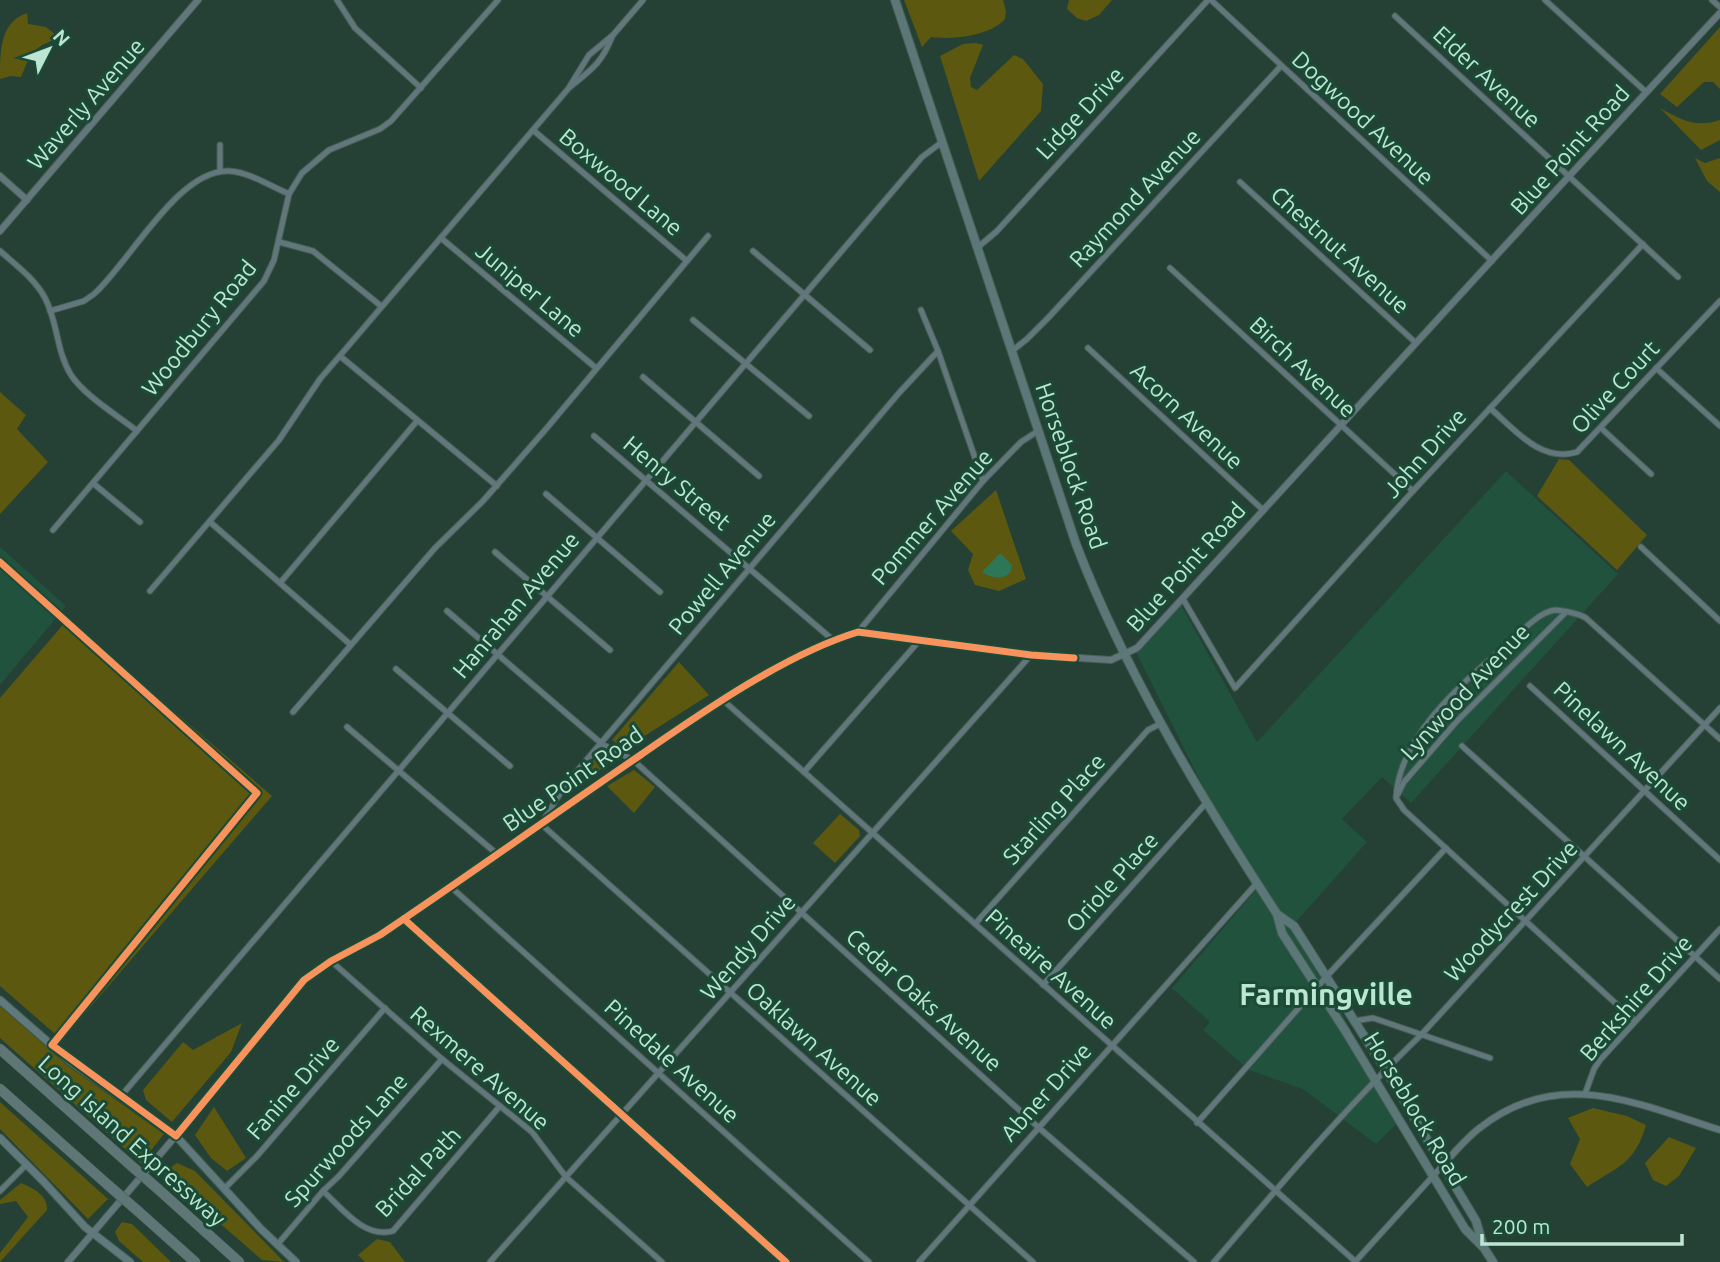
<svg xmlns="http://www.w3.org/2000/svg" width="1720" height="1262" font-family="Ubuntu,sans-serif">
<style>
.built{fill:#20523d}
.green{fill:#5c580f}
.water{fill:#2d7658}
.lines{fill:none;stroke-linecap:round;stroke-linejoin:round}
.minor-casing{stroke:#465f53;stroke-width:7}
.tertiary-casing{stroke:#465f53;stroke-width:8}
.secondary-casing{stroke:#465f53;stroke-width:9}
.primary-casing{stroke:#465f53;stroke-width:10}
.motorway-casing{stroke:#465f53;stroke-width:11}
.minor{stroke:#62777c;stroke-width:5}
.tertiary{stroke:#62777c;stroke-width:6}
.secondary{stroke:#5f797c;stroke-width:7}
.primary{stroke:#5c7778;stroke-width:8}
.motorway{stroke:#5e7675;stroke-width:10}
.motorway-bridge-casing{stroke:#465f53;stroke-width:11;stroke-linecap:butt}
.motorway-bridge{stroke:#5e7675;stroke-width:10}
.cycleway-casing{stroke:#1a4b37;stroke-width:11}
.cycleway{stroke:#f8935d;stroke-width:7}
.labels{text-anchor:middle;stroke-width:6;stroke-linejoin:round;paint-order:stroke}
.street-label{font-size:23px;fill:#bce6d1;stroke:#1a4b37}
.district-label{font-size:30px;font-weight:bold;fill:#bce6d1;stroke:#1a4b37}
</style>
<rect width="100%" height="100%" fill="#254035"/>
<g class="built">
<path d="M1506,471L1618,574L1411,803L1382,777L1342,819L1367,842L1294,924L1399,1121L1376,1144L1303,1089L1249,1070L1203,1030L1210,1022L1172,988L1255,891L1136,652L1181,605L1257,742Z"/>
<path d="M0,547L66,606L0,685Z"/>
</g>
<g class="green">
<path d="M904,0H1003L1006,11L1005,19C990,36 953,40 931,37L922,47Z"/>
<path d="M1069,0H1112L1099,15L1086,21L1077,18L1067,9Z"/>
<path d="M27,13L28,24L46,27L60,38C33,47 32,51 21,77L11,76L0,79C0,51 0,22 27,13Z"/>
<path d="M1720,27V89L1713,82H1704L1677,107L1660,94Z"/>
<path d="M976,43L983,45L970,78L971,87L977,90L1014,55L1023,59L1043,84L1041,111L979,181L940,56L963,44Z"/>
<path d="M1660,108C1681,120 1696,128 1720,120V140L1701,150Z"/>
<path d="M1695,158L1705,163L1720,158V192L1707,181Z"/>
<path d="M0,392L26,415L17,429L48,462L0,514Z"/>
<path d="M1559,459L1569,460L1647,535L1617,570L1537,496Z"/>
<path d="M996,490L1026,579L999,591L975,585L968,570L973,554L951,531Z"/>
<path d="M68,619L272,796L62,1040L0,986V698Z"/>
<path d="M679,662L709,695L624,749L612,740Z"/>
<path d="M601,751L606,752L613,760L576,788H570Z"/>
<path d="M634,770L655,787L634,813L607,786Z"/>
<path d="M840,814L859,830L860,836L835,863L813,843Z"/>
<path d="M0,1006L68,1066L164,1134L141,1163L0,1038Z"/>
<path d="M242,1023L231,1052L172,1122L146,1100L143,1090L183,1042L193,1050Z"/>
<path d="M0,1102L108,1199L88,1219L0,1129Z"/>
<path d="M214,1107L246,1158L227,1171L211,1158L195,1135Z"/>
<path d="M1593,1108L1627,1116L1646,1125C1635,1164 1617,1167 1587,1187L1570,1164L1580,1139L1568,1118Z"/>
<path d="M1669,1137L1696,1148L1679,1176L1666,1186L1653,1180L1645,1163Z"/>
<path d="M177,1163L195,1171L284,1262L262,1260L171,1181L164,1172Z"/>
<path d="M21,1183C33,1188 48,1195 47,1210L0,1262V1253L28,1217L16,1201L0,1204V1200Z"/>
<path d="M122,1222L132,1224L171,1262H143L119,1241L115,1232Z"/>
<path d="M377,1239L390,1242L405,1262H365L358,1255Z"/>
</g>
<path class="water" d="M1000,553L1012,565L1010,573C1002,580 990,578 982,572Z"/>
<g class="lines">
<g class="minor-casing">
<g id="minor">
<path d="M337,0L355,28L421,88"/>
<path d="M1211,0L1492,261"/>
<path d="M1545,0L1646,92"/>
<path d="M1712,0L1720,7"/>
<path d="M1395,16L1678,277"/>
<path d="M570,87C592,69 601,64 612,37"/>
<path d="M533,130L687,261"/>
<path d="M220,171V145"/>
<path d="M1240,182L1416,343"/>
<path d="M441,238L596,368"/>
<path d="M279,242L313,251L381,306"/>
<path d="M977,248L997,231L1208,0"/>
<path d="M0,251C16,265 35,279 45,298C58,322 56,351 71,375C85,396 117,415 137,431"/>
<path d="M753,251L870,350"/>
<path d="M1170,268L1413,491"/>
<path d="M921,310L938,351L983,481"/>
<path d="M50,311L84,301L94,294C130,262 178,169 229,171C249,172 270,186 289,194"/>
<path d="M693,320L809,416"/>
<path d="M1088,348L1262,509"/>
<path d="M938,351L899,393L566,784L541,824L1033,1262"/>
<path d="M1012,351L1027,339L1048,318L1280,67"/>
<path d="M340,356L497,486"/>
<path d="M1656,368L1720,426"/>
<path d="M643,377L759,476"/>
<path d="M1490,408C1515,430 1541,463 1577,452L1720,301"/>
<path d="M1601,428L1651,474"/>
<path d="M594,436L833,640"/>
<path d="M94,484L140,522"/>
<path d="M546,494L660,592"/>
<path d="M210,522L351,645L435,548L483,501L546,429L708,236"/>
<path d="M53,530L264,281L274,260L289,194L302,173L329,150L380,129L391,121L498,0"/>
<path d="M1641,547L1720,621"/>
<path d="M495,552L610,650"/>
<path d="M280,583L417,421"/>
<path d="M150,591L279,440L320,379L568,89L589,55L613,35L643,0"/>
<path d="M1183,599L1235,688L1413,491L1643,244"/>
<path d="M447,611L602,744L633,760L1038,1127L1194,1262"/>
<path d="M858,632L983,481L1021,442L1038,431"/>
<path d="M396,669L510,766"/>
<path d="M1530,686L1720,860"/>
<path d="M724,701L1356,1262"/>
<path d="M293,712L351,645"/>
<path d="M347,727L497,854"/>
<path d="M1462,746L1720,979"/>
<path d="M804,772L919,641"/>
<path d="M1397,796L1404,782L1457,721L1565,613"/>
<path d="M451,887L869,1262"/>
<path d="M975,924L1148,730L1162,723"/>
<path d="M331,961L442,1059L532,1132L566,1177L662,1262"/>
<path d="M1043,985L1207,802"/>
<path d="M1354,1021L1373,1018L1490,1058"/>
<path d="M1635,1021L1404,810L1396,798C1399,734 1466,680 1511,641C1522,631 1539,612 1555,610C1562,610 1580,614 1586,618L1720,739"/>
<path d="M1585,1094L1594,1069L1600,1060L1720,929"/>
<path d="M121,1096L904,178L922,157L942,142"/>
<path d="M1197,1123L1327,976L1446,848"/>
<path d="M224,1189L257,1156L385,1008"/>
<path d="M0,1191L27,1164"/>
<path d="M323,1191C342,1208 364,1239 393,1231L500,1106"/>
<path d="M277,1245L323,1191L339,1176L442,1059"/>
<path d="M490,1262L1031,655"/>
<path d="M919,1262L1257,883"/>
<path d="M1214,1262C1281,1184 1347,1106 1421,1035L1720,708"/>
<path d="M1355,1262L1443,1165"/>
</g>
</g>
<g class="tertiary-casing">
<g id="tertiary">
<path d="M0,176L27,200"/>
<path d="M0,231L198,0"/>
<path d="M1443,1165C1455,1152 1467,1137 1481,1127C1559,1066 1638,1104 1720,1130"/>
<path d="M68,1262L186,1124L304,980L331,961L380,935C468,876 554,814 642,754C704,711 786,654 858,632L1031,655L1111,660L1137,648C1332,436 1524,223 1720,13"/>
</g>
</g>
<g class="secondary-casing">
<g id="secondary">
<path d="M0,1000L71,1062L176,1136L261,1229L296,1262"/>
<path d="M0,1138L44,1182L85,1227L130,1262"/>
</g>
</g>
<g class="primary-casing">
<g id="primary">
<path d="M895,0L1076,544C1125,672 1202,799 1277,914L1282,933L1346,1032L1465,1229L1484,1248L1493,1262"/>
<path d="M1277,914L1294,926L1385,1069L1476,1221L1483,1245"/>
</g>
</g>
<g class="motorway-casing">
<g id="motorway">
<path d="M0,1049L127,1162"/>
<path d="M0,1089L108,1185"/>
<path d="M158,1189L239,1262"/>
<path d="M139,1212L195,1262"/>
</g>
</g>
<use href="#minor" class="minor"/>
<use href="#tertiary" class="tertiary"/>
<use href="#secondary" class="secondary"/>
<use href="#primary" class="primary"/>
<use href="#motorway" class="motorway"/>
<g class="motorway-bridge-casing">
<g id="motorway-bridge">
<path d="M127,1162L158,1189"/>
<path d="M108,1185L139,1212"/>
</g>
</g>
<use href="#motorway-bridge" class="motorway-bridge"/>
<g class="cycleway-casing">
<g id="cycleway">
<path d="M0,562L257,793L52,1045L176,1136L304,980L331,961L380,935C468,876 554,814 642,754C704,711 786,654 858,632L1031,655L1074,658"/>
<path d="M404,919L786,1262"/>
</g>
</g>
<use href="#cycleway" class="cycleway"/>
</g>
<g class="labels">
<g class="street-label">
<text transform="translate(1487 77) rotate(43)" y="8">Elder Avenue</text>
<text transform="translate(86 104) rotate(-49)" y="8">Waverly Avenue</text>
<text transform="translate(1080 113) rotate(-47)" y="8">Lidge Drive</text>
<text transform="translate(1363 118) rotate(43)" y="8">Dogwood Avenue</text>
<text transform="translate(1570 150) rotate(-48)" y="8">Blue Point Road</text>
<text transform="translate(621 182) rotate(40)" y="8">Boxwood Lane</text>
<text transform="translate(1135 198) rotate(-47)" y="8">Raymond Avenue</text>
<text transform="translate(1340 250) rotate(42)" y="8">Chestnut Avenue</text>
<text transform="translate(530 290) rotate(40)" y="8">Juniper Lane</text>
<text transform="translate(199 328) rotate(-51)" y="8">Woodbury Road</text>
<text transform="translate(1303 367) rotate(43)" y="8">Birch Avenue</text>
<text transform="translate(1615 387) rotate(-47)" y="8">Olive Court</text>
<text transform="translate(1187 416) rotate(43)" y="8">Acorn Avenue</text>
<text transform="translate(1425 453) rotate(-48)" y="8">John Drive</text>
<text transform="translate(1071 466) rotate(71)" y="8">Horseblock Road</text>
<text transform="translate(677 483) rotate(40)" y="8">Henry Street</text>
<text transform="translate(932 517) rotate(-49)" y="8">Pommer Avenue</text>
<text transform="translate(1186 567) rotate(-48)" y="8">Blue Point Road</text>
<text transform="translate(722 573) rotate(-50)" y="8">Powell Avenue</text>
<text transform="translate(516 605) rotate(-50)" y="8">Hanrahan Avenue</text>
<text transform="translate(1465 692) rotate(-47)" y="8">Lynwood Avenue</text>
<text transform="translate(1622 746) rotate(43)" y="8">Pinelawn Avenue</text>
<text transform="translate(573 779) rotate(-35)" y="8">Blue Point Road</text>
<text transform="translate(1054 809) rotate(-48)" y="8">Starling Place</text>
<text transform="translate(1112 882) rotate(-48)" y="8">Oriole Place</text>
<text transform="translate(1511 911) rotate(-47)" y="8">Woodycrest Drive</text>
<text transform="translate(748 947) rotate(-49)" y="8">Wendy Drive</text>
<text transform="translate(1051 969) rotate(42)" y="8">Pineaire Avenue</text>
<text transform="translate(1636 998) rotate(-49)" y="8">Berkshire Drive</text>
<text transform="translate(924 1000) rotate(42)" y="8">Cedar Oaks Avenue</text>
<text transform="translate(814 1044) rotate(42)" y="8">Oaklawn Avenue</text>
<text transform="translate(672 1061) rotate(42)" y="8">Pinedale Avenue</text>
<text transform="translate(480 1068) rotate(41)" y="8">Rexmere Avenue</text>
<text transform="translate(293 1088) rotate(-49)" y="8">Fanine Drive</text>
<text transform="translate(1046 1092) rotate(-48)" y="8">Abner Drive</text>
<text transform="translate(1415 1109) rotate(59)" y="8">Horseblock Road</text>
<text transform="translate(346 1140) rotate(-48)" y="8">Spurwoods Lane</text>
<text transform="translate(132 1141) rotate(42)" y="8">Long Island Expressway</text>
<text transform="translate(418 1172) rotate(-47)" y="8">Bridal Path</text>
</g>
<g class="district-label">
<text x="1326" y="1005">Farmingville</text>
</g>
</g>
<g transform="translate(49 49) rotate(48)" stroke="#1a4b37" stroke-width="5" paint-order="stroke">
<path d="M0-5L12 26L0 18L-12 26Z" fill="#bce6d1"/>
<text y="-10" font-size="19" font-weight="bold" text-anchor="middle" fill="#bce6d1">N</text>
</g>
<path d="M1482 1234v10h200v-10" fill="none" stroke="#bce6d1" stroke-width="3.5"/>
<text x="1492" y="1234" font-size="21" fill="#bce6d1" stroke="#1a4b37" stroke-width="5" paint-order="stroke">200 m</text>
</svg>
